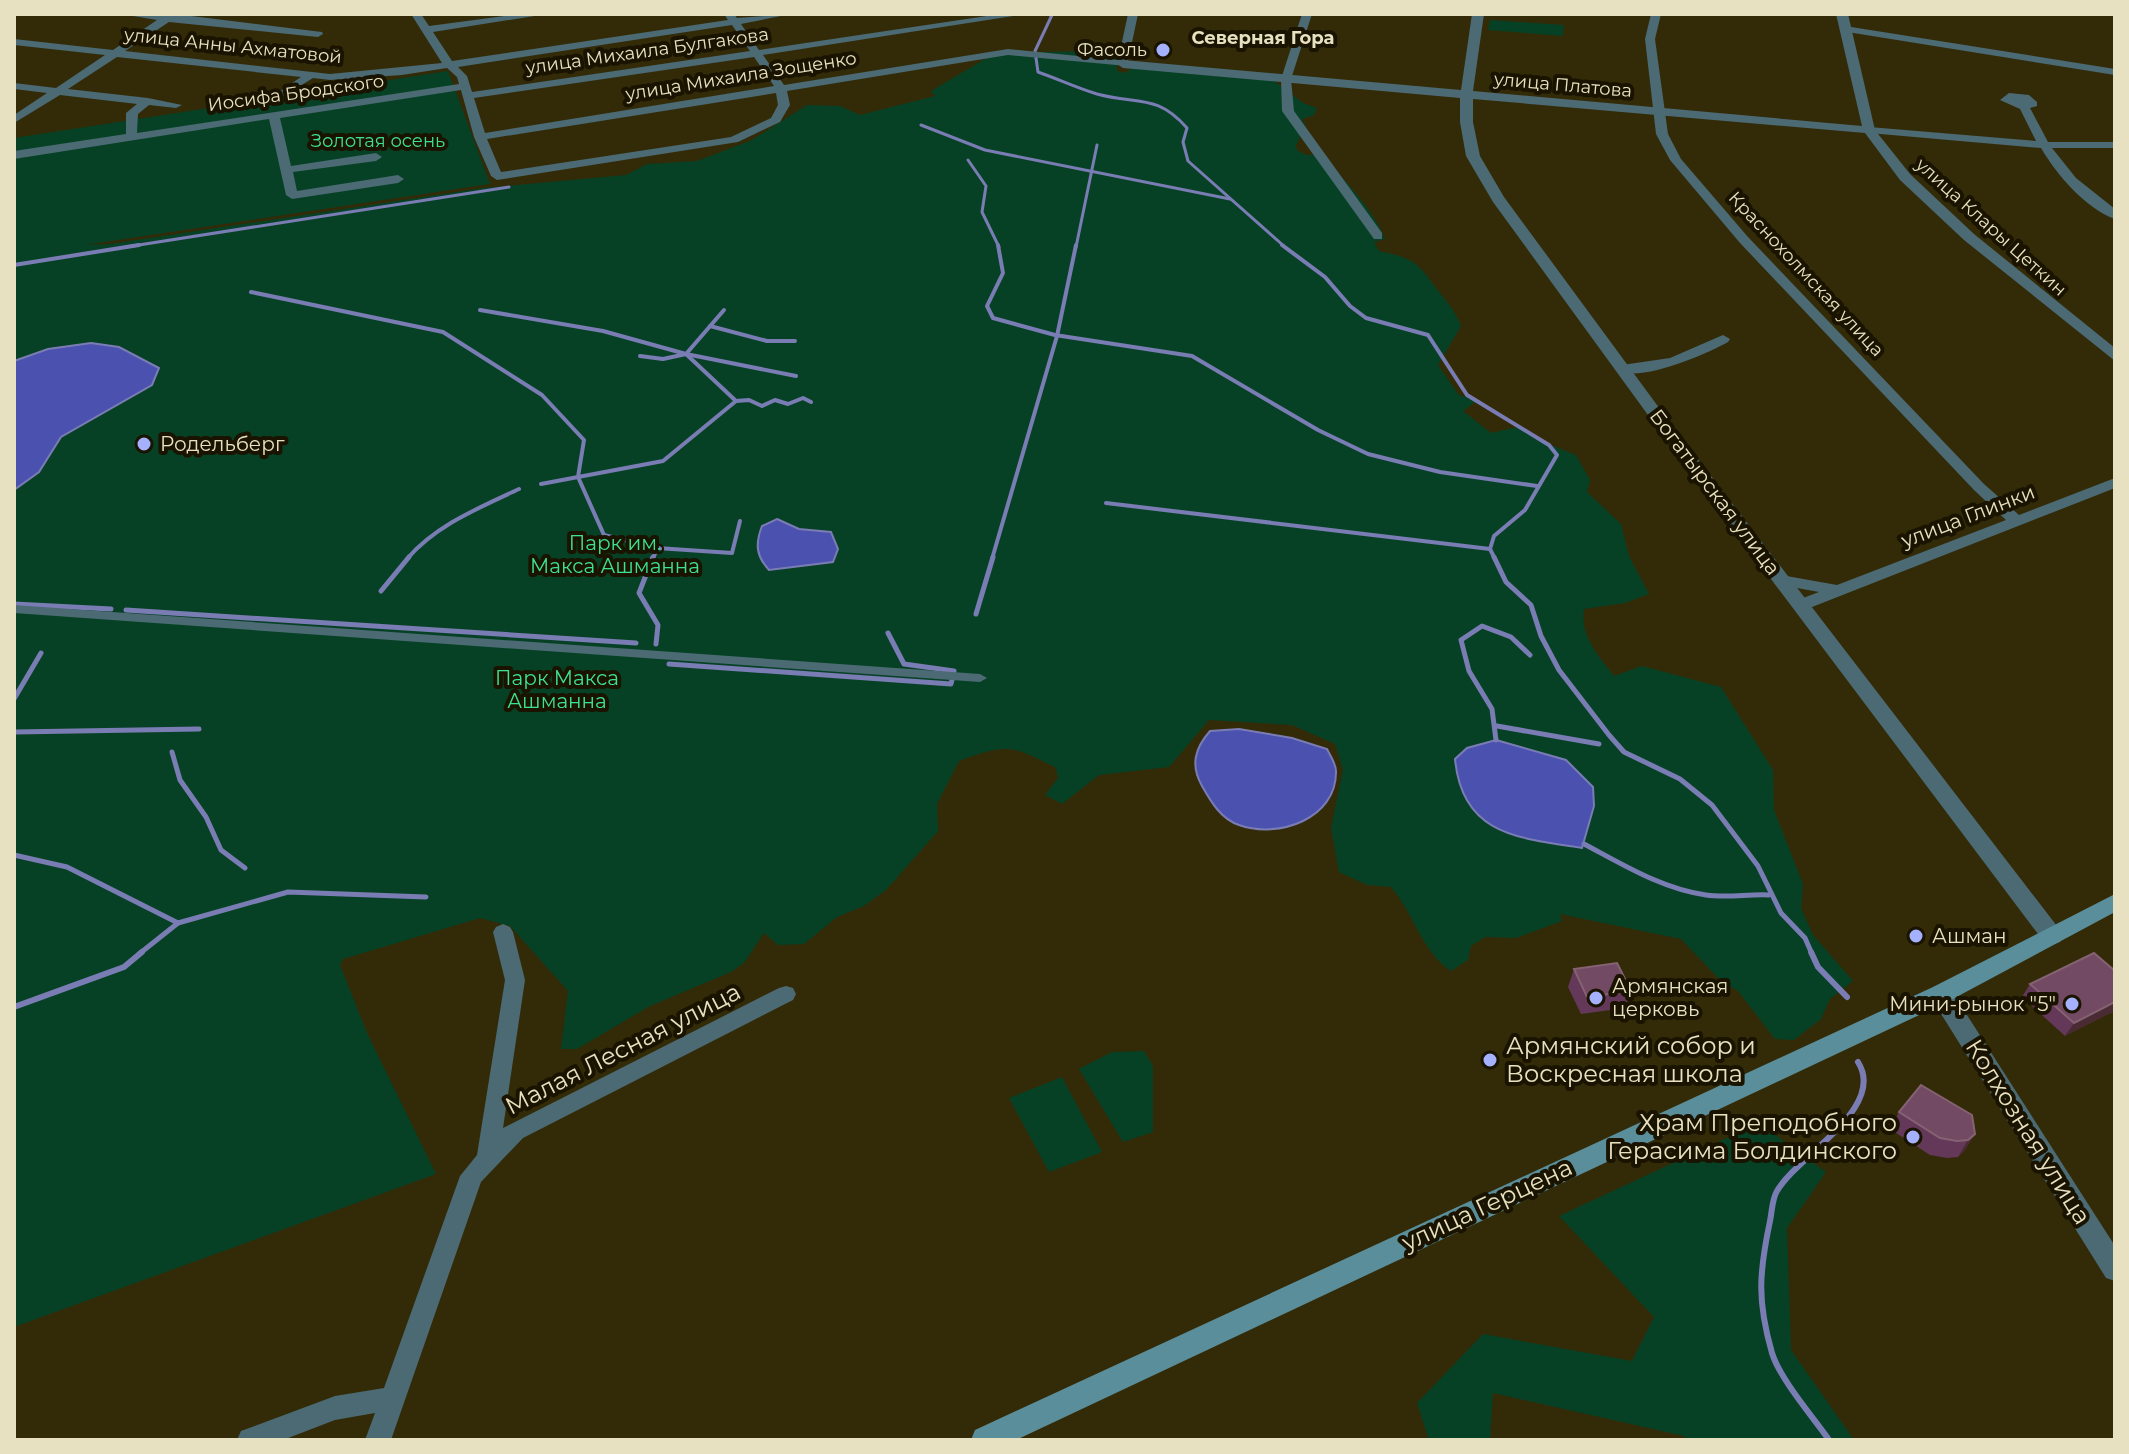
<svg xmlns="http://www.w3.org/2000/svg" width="2129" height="1454" font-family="Montserrat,sans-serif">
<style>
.green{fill:#074125}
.water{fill:#4b51af;stroke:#7a7cb4;stroke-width:2}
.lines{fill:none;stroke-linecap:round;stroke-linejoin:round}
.stream-far3{stroke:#7a7cb4;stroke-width:3}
.stream-far2{stroke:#7a7cb4;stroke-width:4}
.stream-far1{stroke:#7a7cb4;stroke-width:5}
.stream{stroke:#7a7cb4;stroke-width:6}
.pedestrian{fill:#4b6a73;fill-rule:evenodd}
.minor{fill:#4b6a73;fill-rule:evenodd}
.tertiary{fill:#4b6a73;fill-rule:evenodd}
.secondary{fill:#5a8e9b;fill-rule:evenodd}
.wall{fill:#643858}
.shaded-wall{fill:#4a2b33}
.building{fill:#724a63;stroke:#856272;stroke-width:2}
.poi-dot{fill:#a5b1fc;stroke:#191300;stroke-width:3}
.labels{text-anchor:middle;stroke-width:8;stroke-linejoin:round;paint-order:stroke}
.far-neighbourhood-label{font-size:18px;font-weight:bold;fill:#e8e1c1;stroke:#191300}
.far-street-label{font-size:18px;fill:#e8e1c1;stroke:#191300}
.far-poi-label{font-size:18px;fill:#e8e1c1;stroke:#191300;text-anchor:end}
.far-park-label{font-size:18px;fill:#3de291;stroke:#191300}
.poi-label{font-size:20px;fill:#e8e1c1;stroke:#191300;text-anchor:start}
.street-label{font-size:20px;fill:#e8e1c1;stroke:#191300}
.park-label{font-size:20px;fill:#3de291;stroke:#191300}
.near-poi-label{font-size:24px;fill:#e8e1c1;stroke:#191300;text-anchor:start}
.near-street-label{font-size:24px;fill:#e8e1c1;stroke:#191300}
</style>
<rect width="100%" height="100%" fill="#332b08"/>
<g class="green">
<path d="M1490,20L1564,25L1563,36L1488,30Z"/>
<path d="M1090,51L1117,58V71L1125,73L1133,68L1273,80L1303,103L1317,108L1314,115L1302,119L1306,127L1296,145L1297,150L1306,155L1324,154C1344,183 1372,206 1385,239L1374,242L1379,251C1412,258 1417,261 1436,288C1446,301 1455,310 1461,326L1438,365L1459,395L1478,400L1463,411L1491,433L1522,426L1541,441L1576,455L1590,480L1587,492L1621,524L1629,556L1649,594L1625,603L1584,609C1580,637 1599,656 1614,676L1642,666L1721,687L1773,770L1774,810L1803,884L1801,908L1813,935L1853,981L1830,999L1821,1019L1794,1040L1775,1039L1738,991L1721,981L1681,939L1560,914L1562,921L1516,938L1485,937L1471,946L1468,960L1451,971C1422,952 1414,914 1391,887L1367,885L1339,872L1331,828L1343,770L1335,744L1292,725L1209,720L1169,767L1099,775L1062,804L1045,795L1058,778L1056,768C1012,745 1007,743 959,761L937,804L938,831L886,890L864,906L837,917L804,944L778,945L764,933L744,963L731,972L650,1006L577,1049H561L568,991L510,926L480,918L343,959L340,965L367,1033L436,1174L14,1327V138L448,71L490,184L85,245L110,244L483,188L626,175L647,164L697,161L752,140L807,105L840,106L860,115L935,96L931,91L995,53Z"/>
<path d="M1144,1051L1153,1066V1132L1123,1142L1079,1069L1112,1052Z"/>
<path d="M1062,1077L1102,1152L1049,1172L1009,1098Z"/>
<path d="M1759,1123L1826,1172L1787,1228L1791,1350L1854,1440H1685L1684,1436L1493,1393L1490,1440H1429L1417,1403L1483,1334L1632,1361L1654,1317L1559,1216Z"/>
</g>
<g class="water">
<path d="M91,343L119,347L159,368L152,385L61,437L39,472L14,490V361L48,349Z"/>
<path d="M777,519L799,529L831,532L838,549L833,562L769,570C756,556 755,544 762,526Z"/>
<path d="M1239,729L1292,738L1327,749C1330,755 1336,764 1336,771C1337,819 1278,839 1239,825C1221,819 1211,802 1202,786C1190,765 1195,748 1210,731Z"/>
<path d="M1496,740L1566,760L1593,787L1594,806L1582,848C1518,838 1462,835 1455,759L1467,748Z"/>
</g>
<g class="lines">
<g class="stream-far3">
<path d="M1045,14L1052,15L1035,51L1038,72C1058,79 1077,88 1097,94C1137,105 1156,93 1187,128L1183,142L1188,161L1285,247"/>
<path d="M921,125L985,150L1230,199"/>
<path d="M968,160L986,186L982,212L999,247"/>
<path d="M126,247L509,187"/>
<path d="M1076,247L1097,145"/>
</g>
<g class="stream-far2">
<path d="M998,245L1003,273L987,306L993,318L1055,335L1192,356L1318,430L1368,454L1440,472L1537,486"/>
<path d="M1282,245L1325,277L1350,306L1366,318L1428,335L1467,395L1549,445L1557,455L1525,510L1494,536L1490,549L1495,559"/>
<path d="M14,265L139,245"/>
<path d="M251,292L443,332L542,395L584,440L578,477L604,535L657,548L653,559"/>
<path d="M480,310L603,331L686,354L736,401L663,461L541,484"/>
<path d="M710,326L767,341H795"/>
<path d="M686,354L724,310"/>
<path d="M640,356L663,359L686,354L796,376"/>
<path d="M736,401L749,400L762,406L775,400L788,404L803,398L811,402"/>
<path d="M1106,503L1490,549"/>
<path d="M657,548L732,553L740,521"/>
<path d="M407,559C436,525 479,508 519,489"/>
<path d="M992,559L1057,336L1076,245"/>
</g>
<g class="stream-far1">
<path d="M653,557L639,593L658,625L656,644"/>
<path d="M1494,557L1506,582L1531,605L1541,636L1559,670L1609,735L1624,752L1680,779L1712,805L1758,866L1781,913L1805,938L1812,954"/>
<path d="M381,591L409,557"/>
<path d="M14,604L111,609"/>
<path d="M126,610L636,643"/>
<path d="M976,614L993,557"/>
<path d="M669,664L951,684L954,671L904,664L888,633"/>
<path d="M14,699L41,653"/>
<path d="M1497,726L1599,744"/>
<path d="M14,732L199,729"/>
<path d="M1496,740L1492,709L1469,671L1461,640L1482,626L1511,637L1530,655"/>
<path d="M172,752L180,780L206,817L221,850L245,868"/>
<path d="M1584,844C1622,864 1662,889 1706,895C1727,898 1748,894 1769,895"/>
<path d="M14,855L67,867L178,923"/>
<path d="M139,954L178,923L288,892L426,897"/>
</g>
<g class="stream">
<path d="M1811,952L1818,967L1847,997"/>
<path d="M14,1007L124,967L142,952"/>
<path d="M1829,1440C1813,1417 1780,1379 1772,1353C1757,1301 1759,1273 1770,1221C1772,1212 1772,1199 1777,1191C1798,1155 1887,1108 1858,1062"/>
</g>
<path class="pedestrian" d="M14,605L980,674L987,678L980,682L14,613Z"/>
<g class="minor">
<path d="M121,14H175L322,32L323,34L318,37L169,22L125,51L330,74L442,63L411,14H421L429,26L520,14H547L433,32L452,61L728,20L724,14H734L737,18L791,14L741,24L759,50L1000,14H1026L763,55L784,85L1008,49L1118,60L1128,14H1138L1127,66L1008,55L787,91L790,105L780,122L738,142L497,180L491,176L474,137L461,90L280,118L291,166L376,153L382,157L376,161L293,172L297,191L398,175L404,179L398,183L292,199L286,195L269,119L14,159V151L126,134V113L137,104L60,95L14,123V115L47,93L14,89V83L56,88L105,55L14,45V39L113,50L157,20ZM732,25L750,51L472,92L467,76L458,67ZM117,57L301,77L280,91V95L284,96L313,78L330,80L402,75L447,68L457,77L459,84L137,133L138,114L149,105L176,108L182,105L148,98L68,89ZM754,57L774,86L485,133L474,98ZM776,93L778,105L771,118L731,137L501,172L487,139Z"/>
<path d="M1302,14H1312L1291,79L1294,111L1382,233V239H1374L1282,111L1281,79Z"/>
<path d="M1651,14H1661L1655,39L1668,134L1681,159L1748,237L1984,484L2019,515L2115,478V488L1807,609H1795L1793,605L1795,601L1819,592L1775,584L1773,580L1775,576L1781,575L1837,585L2006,520L1974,490L1740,243L1670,160L1656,134L1645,39Z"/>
<path d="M1845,26L2115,69V75L1841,31L1840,29Z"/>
<path d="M2009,93L2029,95L2037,102V106L2030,108L2048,142H2115V148H2052L2076,178L2115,209V219C2085,208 2057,175 2041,148L1869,133L1863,130L1869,127L2036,141L2020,109L2000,100Z"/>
<path d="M1723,335L1730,339L1728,342C1707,354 1636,385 1615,369L1622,365L1670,358Z"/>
<path d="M503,924L510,927L513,932L525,980L503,1128L779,988L786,986L793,988L796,994L793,1000L523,1138L481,1182L391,1440H365L375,1413L335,1420L283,1440H237L241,1431L335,1396L384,1388L460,1176L477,1155L505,980L493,932L496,927Z"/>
</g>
<g class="tertiary">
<path d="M1472,14H1484L1473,91L1862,126L1836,14H1848L1875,130L1910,174L1974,234L2115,348V361L1964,240L1900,180L1865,133L1473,99V122L1480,156L1504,197L1668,420L2060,930L2063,936L2060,942L2052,945L2044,942L1656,426L1493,202L1466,156L1460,122V98L1123,68L1117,64L1123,60L1461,90Z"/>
<path d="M1941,985L1949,987L2115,1246V1281L2106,1278L1933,1001L1929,994L1933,987Z"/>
</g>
<path class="secondary" d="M2115,894V912L1949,1001L1016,1440H971L975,1430L1933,987Z"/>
</g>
<g class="wall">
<path d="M1574,969L1631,991L1625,1008L1581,1014L1568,987Z"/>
<path d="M2115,971L2065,1036L2022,997L2030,984Z"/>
<path d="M1899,1112L1975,1134L1964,1151L1958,1157L1947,1158L1930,1155L1890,1129Z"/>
</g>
<g class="shaded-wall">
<path d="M2115,1002V1011L2065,1036L2074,1023Z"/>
<path d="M1975,1134L1964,1151L1958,1157L1968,1140Z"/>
</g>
<g class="building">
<path d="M2094,953L2115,971V1002L2074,1023L2030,984Z"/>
<path d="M1617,963L1631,991L1587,997L1574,969Z"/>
<path d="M1921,1085L1972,1115L1975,1134L1968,1140L1957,1141L1940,1138L1899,1112Z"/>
</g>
<g class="poi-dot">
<circle cx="1163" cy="50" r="8"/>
<circle cx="144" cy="444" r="8"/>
<circle cx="1916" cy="936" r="8"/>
<circle cx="1596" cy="998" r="8"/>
<circle cx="2072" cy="1004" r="8"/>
<circle cx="1490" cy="1060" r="8"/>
<circle cx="1913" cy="1137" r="8"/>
</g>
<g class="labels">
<g class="far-neighbourhood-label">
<text x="1263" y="44">Северная Гора</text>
</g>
<g class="far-street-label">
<text transform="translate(233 46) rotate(6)" y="6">улица Анны Ахматовой</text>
<text transform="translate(647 51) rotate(-8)" y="6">улица Михаила Булгакова</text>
<text transform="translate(741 76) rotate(-9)" y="6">улица Михаила Зощенко</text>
<text transform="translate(1563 85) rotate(5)" y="6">улица Платова</text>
<text transform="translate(296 93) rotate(-8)" y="6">Иосифа Бродского</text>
<text transform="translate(1991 227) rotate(42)" y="6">улица Клары Цеткин</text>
<text transform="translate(1806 274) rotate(47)" y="6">Краснохолмская улица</text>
</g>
<g class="far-poi-label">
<text x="1147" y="56">Фасоль</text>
</g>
<g class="far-park-label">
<text x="378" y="147">Золотая осень</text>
</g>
<g class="poi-label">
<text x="160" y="451">Родельберг</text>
<text x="1932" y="943">Ашман</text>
<text x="1612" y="993">Армянская<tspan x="1612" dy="23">церковь</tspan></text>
<text x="2056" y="1011" text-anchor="end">Мини-рынок "5"</text>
</g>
<g class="street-label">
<text transform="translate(1715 492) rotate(53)" y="7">Богатырская улица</text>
<text transform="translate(1968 516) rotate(-21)" y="7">улица Глинки</text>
</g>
<g class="park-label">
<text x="615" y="550">Парк им.<tspan x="615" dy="23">Макса Ашманна</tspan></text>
<text x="557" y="685">Парк Макса<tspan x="557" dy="23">Ашманна</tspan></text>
</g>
<g class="near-poi-label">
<text x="1506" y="1054">Армянский собор и<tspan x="1506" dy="28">Воскресная школа</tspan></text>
<text x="1897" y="1131" text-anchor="end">Храм Преподобного<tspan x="1897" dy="28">Герасима Болдинского</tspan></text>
</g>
<g class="near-street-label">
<text transform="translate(623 1049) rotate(-27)" y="8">Малая Лесная улица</text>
<text transform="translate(2028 1132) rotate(58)" y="8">Колхозная улица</text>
<text transform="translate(1487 1205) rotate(-25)" y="8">улица Герцена</text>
</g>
</g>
<rect width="2129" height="1454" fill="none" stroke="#e8e1c1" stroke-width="32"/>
</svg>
